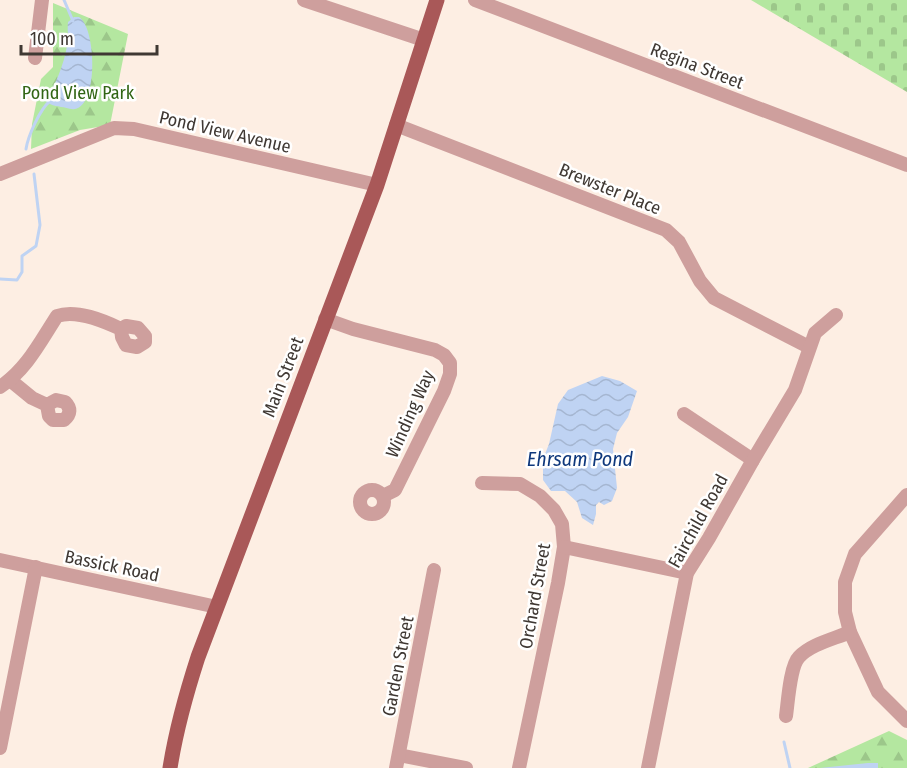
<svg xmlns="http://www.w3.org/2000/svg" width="907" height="768" font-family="'Fira Sans Condensed',sans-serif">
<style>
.forest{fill:url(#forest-firs)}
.cemetery{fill:url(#cemetery-stones)}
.water{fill:url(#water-waves)}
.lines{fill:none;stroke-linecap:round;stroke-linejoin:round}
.stream{stroke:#bfd3f3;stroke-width:3}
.minor{stroke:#ce9f9d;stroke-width:14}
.major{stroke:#a95858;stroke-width:15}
.labels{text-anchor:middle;stroke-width:5;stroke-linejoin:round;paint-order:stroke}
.street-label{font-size:18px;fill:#3f3833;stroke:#fff}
.park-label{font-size:18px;fill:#316514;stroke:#fff}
.water-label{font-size:20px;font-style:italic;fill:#0f387c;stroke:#fff}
</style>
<defs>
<pattern id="forest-firs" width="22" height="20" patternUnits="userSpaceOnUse" patternTransform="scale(1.5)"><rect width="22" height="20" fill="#b4e7a0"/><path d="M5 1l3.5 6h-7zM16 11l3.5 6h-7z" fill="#9cc78a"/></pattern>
<pattern id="cemetery-stones" width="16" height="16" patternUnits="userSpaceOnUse" patternTransform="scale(1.5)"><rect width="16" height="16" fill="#b4e7a0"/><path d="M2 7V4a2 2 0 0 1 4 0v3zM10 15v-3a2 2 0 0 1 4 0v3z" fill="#9cc78a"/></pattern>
<pattern id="water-waves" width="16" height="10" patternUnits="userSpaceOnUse" patternTransform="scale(1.5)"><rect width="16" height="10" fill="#bfd3f3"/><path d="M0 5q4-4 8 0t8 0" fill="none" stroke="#a5b6d1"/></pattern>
</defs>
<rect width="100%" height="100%" fill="#fdeee3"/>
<g class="forest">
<path d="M53,3L128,34L110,125L80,130L31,149L32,124L41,79L53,67Z"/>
<path d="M889,731L907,740V768H808Z"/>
</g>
<path class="cemetery" d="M751,0H907V92Z"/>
<g class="water">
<path d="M74,17H79C96,27 99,105 75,109C70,110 65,107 61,107C53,105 51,106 45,100C55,87 64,64 67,46C69,39 67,30 68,22Z"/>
<path d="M602,376L620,381L637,391L628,417L617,433L613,449L617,488L612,501L604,505L599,502L596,505V514L593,525L582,518L577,502L565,491H551L543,480V459L549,444L558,404L568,390Z"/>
<path d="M868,763H878V768H820Z"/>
</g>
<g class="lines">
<g class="stream">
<path d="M64,0L73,21"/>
<path d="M26,149C28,136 40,109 50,101"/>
<path d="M0,279L17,280L22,272V256L36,246L40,225L34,174"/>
<path d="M784,742L790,768"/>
</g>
<g class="minor">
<path d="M304,0L424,40"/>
<path d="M475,0L907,165"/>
<path d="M35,58L42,0"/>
<path d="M396,125L666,230L679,242L700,281L714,298L809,347"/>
<path d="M0,174L114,128L134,129L377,185"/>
<path d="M325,319L353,329L435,350L444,355L450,363V374L444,391L395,490L383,496"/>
<path d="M10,380L32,398L47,405L56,400L65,402C71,408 71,414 64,420H53L49,416L47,405"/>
<path d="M0,387C27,369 40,342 57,316C76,309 104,321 121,329L126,326L138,328L145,336V342L137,347L126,345L122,337L121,329"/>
<path d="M684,414L753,460"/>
<path d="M482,483L520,484L540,496L554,510L562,524L564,547L558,583L519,768"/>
<circle cx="372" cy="502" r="12"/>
<path d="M907,495L855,554L845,582V612L850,632L878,692L907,721"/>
<path d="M564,547L687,573"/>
<path d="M0,560L217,607"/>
<path d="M786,716C788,702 790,666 799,657C811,644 834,639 850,632"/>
<path d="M0,748L36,567"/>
<path d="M399,755L466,768"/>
<path d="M396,768L434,570"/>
<path d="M648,768L687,573L709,538L753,460L795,390L815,333L836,315"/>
</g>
<path class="major" d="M170,768C176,730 186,694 198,657L377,185L437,0"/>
</g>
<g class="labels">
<g class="street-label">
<text transform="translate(697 66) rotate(21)" y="6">Regina Street</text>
<text transform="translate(225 132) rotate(13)" y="6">Pond View Avenue</text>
<text transform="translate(610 189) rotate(22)" y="6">Brewster Place</text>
<text transform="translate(283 377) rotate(-69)" y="6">Main Street</text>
<text transform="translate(410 414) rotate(-66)" y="6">Winding Way</text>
<text transform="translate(698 521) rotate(-61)" y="6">Fairchild Road</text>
<text transform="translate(112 566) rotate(12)" y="6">Bassick Road</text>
<text transform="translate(535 596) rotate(-80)" y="6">Orchard Street</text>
<text transform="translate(398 666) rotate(-79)" y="6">Garden Street</text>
</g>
<g class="park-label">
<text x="78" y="99">Pond View Park</text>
</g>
<g class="water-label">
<text x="580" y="466">Ehrsam Pond</text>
</g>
</g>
<path d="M21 45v9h136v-9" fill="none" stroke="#3f3833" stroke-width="3"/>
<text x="30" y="45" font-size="18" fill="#3f3833" stroke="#ffffff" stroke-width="4.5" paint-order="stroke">100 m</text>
</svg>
